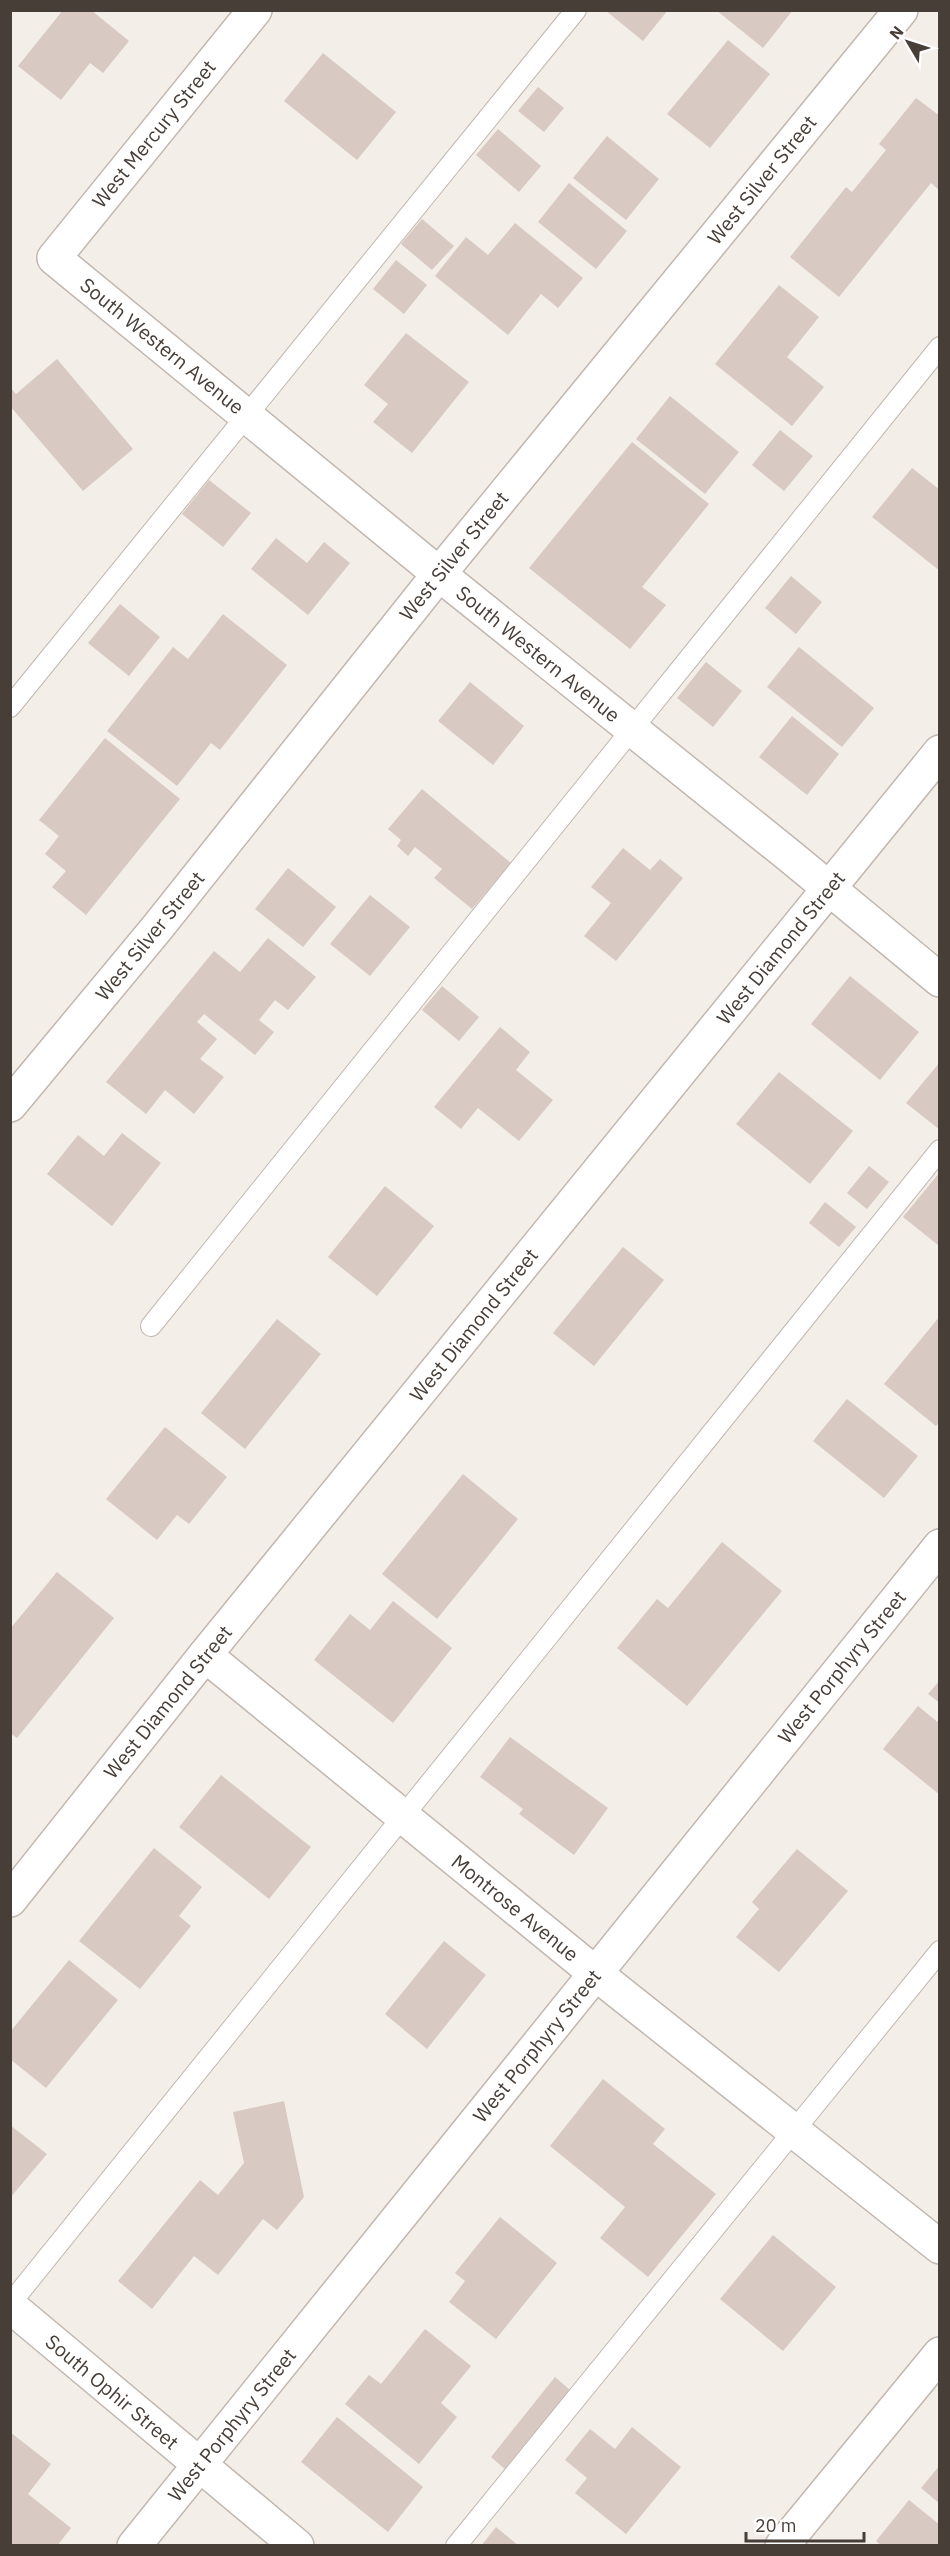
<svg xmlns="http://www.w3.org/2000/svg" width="950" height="2556" font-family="'IBM Plex Sans',sans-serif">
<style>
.building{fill:#d8cac2}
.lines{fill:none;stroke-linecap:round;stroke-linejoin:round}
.service-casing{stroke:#c2b7af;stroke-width:22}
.minor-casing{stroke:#c2b7af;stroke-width:36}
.service{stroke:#fff;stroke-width:20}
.minor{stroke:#fff;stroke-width:33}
.labels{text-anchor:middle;stroke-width:5;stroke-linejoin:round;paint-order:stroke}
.street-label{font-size:20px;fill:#473e38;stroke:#fff}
</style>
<rect width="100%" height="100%" fill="#f4eee9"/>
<g class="building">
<path d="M63,10H91L129,41L103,73L90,63L61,100L18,66Z"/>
<path d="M605,10H668L643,41Z"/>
<path d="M716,10H793L763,48Z"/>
<path d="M728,40L770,74L710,148L667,114Z"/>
<path d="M323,53L396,112L357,160L284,101Z"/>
<path d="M538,87L564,108L544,132L518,111Z"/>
<path d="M916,98L940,116V191L931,183L839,297L790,257L846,187L852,192L886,150L879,144Z"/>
<path d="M498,129L541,166L519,192L476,155Z"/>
<path d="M607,136L659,179L626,220L573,178Z"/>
<path d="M569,183L627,231L596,269L538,222Z"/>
<path d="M422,219L454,246L432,270L401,244Z"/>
<path d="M515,223L583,278L558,308L541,294L508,335L435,276L466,237L488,255Z"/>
<path d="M396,260L427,285L404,314L373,289Z"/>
<path d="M779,285L819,317L787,357L824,387L792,426L715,364Z"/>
<path d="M406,333L469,382L412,453L373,422L388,404L364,385Z"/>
<path d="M57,359L133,449L83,491L10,406V387L16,394Z"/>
<path d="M670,396L739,452L705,494L636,439Z"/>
<path d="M780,430L813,456L784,491L752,465Z"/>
<path d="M632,442L709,504L642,587L666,605L630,649L529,568Z"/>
<path d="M912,468L940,490V571L872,517Z"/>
<path d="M209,480L251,513L223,547L182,514Z"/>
<path d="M276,538L307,563L324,542L350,563L308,615L251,569Z"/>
<path d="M791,576L822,602L796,634L765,608Z"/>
<path d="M120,604L160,637L129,676L88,643Z"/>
<path d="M223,614L287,665L220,750L211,743L177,786L107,731L173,647L188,659Z"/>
<path d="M799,647L874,708L842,747L767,687Z"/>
<path d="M706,662L742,691L713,727L677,698Z"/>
<path d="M470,682L524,726L493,765L438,721Z"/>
<path d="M792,716L839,754L807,795L759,757Z"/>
<path d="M105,738L180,799L86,915L52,887L66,871L45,854L59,836L39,820Z"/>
<path d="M422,789L511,863L472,909L434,878L442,869L415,847L408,856L397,846L401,840L388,829Z"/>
<path d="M623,848L650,870L660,859L683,878L616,961L584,936L611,903L591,887Z"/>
<path d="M288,868L336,907L303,947L255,909Z"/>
<path d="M370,895L410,927L370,976L330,944Z"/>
<path d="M268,938L316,977L288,1010L275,1000L259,1020L274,1032L255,1055L204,1014L197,1022L217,1039L200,1059L224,1077L194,1114L165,1090L146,1114L106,1082L214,951L240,972Z"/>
<path d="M850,976L919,1032L880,1080L811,1024Z"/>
<path d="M442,986L479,1017L459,1041L422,1010Z"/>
<path d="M500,1027L530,1052L516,1070L553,1100L519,1141L478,1108L461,1129L434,1107Z"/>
<path d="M940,1062V1130L906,1103Z"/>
<path d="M779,1072L853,1131L810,1184L736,1124Z"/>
<path d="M122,1133L161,1163L112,1226L47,1174L78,1135L104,1156Z"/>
<path d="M869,1166L889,1182L867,1209L847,1193Z"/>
<path d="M940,1172V1243L938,1245L903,1217Z"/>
<path d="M385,1186L434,1226L377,1296L328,1257Z"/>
<path d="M825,1202L856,1227L839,1247L809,1223Z"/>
<path d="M623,1247L664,1280L594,1366L553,1333Z"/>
<path d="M940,1316V1421L936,1426L884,1384Z"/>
<path d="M277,1319L321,1354L245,1449L201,1413Z"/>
<path d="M847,1399L918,1456L884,1498L813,1441Z"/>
<path d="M165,1427L227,1477L189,1524L177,1515L157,1540L106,1499Z"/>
<path d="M463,1474L518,1519L437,1619L382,1574Z"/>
<path d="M722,1542L782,1591L687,1706L617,1648L657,1599L668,1608Z"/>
<path d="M57,1572L114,1618L17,1738L10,1733V1629Z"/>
<path d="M393,1601L452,1648L393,1723L314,1660L350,1614L370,1630Z"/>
<path d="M940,1680V1703L928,1694Z"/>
<path d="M918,1706L940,1724V1795L883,1749Z"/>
<path d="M510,1737L608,1808L574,1855L519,1814L523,1809L480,1777Z"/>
<path d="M221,1775L311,1847L269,1899L179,1827Z"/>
<path d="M154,1848L202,1887L179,1916L191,1926L140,1989L79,1941Z"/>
<path d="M797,1849L848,1891L779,1972L736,1937L759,1909L752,1902Z"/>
<path d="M444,1941L486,1975L427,2049L385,2014Z"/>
<path d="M69,1960L118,2000L46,2088L10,2059V2032Z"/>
<path d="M603,2079L665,2129L653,2144L716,2194L648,2277L600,2238L625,2207L550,2146Z"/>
<path d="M284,2101L304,2197L277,2230L263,2219L218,2275L194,2256L152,2309L118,2281L200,2180L218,2195L244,2163L233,2112Z"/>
<path d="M10,2125L47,2154L10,2198Z"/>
<path d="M500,2217L557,2263L496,2339L449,2302L465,2281L455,2273Z"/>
<path d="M773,2235L836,2287L783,2351L720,2299Z"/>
<path d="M425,2329L471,2366L441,2403L457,2417L419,2464L345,2404L369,2375L381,2384Z"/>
<path d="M555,2377L570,2390L506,2470L491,2457Z"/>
<path d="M337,2417L423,2487L388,2532L301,2462Z"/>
<path d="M632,2427L681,2467L626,2534L575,2493L587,2478L565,2460L590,2429L615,2449Z"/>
<path d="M10,2432L51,2464L28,2494L71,2528L57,2546H10Z"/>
<path d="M940,2465V2504L921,2488Z"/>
<path d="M909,2500L940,2525V2546H882L876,2541Z"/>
<path d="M496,2527L519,2546H481Z"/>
</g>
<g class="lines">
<g class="service-casing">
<g id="service">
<path d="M10,707L576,10"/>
<path d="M151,1326L940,347"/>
<path d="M10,2304L940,1150"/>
<path d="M456,2546L940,1951"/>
</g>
</g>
<g class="minor-casing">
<g id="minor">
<path d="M255,10L54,258L439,574L791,857L940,980"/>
<path d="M10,1105L157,928L439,574L901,10"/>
<path d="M205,1655L595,1973L940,2247"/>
<path d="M10,1900L205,1655L940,752"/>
<path d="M10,2306L297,2546"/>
<path d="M134,2546L940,1546"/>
<path d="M782,2546L940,2354"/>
</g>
</g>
<use href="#service" class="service"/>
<use href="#minor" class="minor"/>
</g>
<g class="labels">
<g class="street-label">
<text transform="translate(154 134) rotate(-51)" y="7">West Mercury Street</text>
<text transform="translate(762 180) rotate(-51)" y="7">West Silver Street</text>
<text transform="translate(162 346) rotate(39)" y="7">South Western Avenue</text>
<text transform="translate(454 556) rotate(-51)" y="7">West Silver Street</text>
<text transform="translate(538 654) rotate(39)" y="7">South Western Avenue</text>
<text transform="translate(150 936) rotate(-51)" y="7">West Silver Street</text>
<text transform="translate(781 948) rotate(-51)" y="7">West Diamond Street</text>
<text transform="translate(474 1325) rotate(-51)" y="7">West Diamond Street</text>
<text transform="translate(842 1667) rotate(-51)" y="7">West Porphyry Street</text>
<text transform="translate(168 1702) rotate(-51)" y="7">West Diamond Street</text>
<text transform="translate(515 1908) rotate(39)" y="7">Montrose Avenue</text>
<text transform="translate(537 2046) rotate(-51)" y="7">West Porphyry Street</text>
<text transform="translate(112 2392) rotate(40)" y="7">South Ophir Street</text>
<text transform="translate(232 2425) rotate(-51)" y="7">West Porphyry Street</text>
</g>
</g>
<rect width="950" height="2556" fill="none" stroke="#473e38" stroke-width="24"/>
<g transform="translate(908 42) rotate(309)" stroke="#ffffff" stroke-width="4.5" paint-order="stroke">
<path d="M0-4.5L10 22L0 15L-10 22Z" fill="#473e38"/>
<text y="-9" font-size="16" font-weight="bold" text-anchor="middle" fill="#473e38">N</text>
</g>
<path d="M746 2532v9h118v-9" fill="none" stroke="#473e38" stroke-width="3"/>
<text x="755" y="2532" font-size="18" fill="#473e38" stroke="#ffffff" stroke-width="4.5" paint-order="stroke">20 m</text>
</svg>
